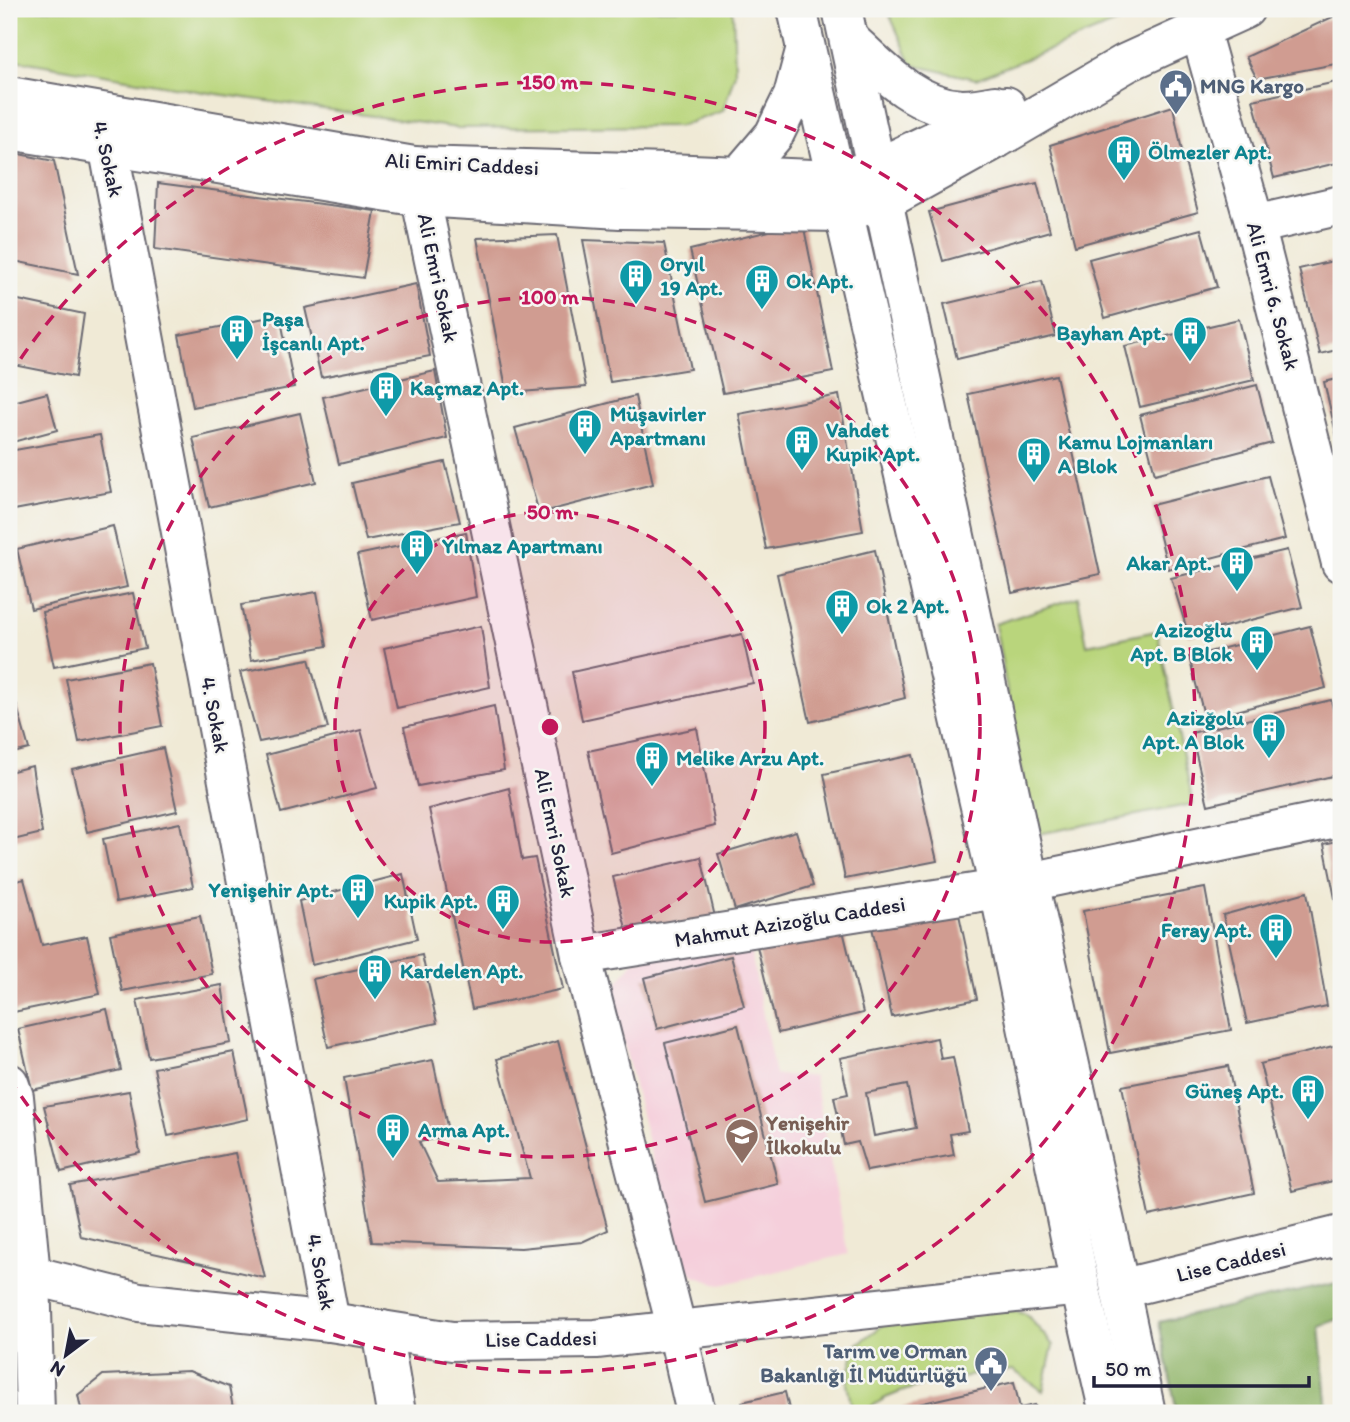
<svg xmlns="http://www.w3.org/2000/svg" width="1350" height="1422" font-family="Itim,sans-serif">
<style>
.built{fill:#f5cfdb}
.green{fill:#b9d57b;stroke:#6e7c5b;stroke-width:2}
.forest{fill:#92b66b;stroke:#5a6c53;stroke-width:2}
.building{fill:#d09c91;fill-rule:evenodd}
.lines{fill:none;stroke-linecap:round;stroke-linejoin:round}
.minor-casing{stroke:#6a6871;stroke-width:42}
.major-casing{stroke:#6a6871;stroke-width:42}
.minor{stroke:#fff;stroke-width:38}
.major{stroke:#fff;stroke-width:38}
.ring{fill:none;stroke:#c2185b;stroke-width:3.5;stroke-dasharray:12 9}
.labels{text-anchor:middle;stroke-width:5;stroke-linejoin:round;paint-order:stroke}
.service-label{font-size:21px;font-weight:bold;fill:#4e5e75;stroke:#f6f6f2;text-anchor:start}
.culture-label{font-size:21px;font-weight:bold;fill:#0d838f;stroke:#f6f6f2;text-anchor:start}
.street-label{font-size:21px;fill:#22223b;stroke:#f6f6f2}
.education-label{font-size:21px;font-weight:bold;fill:#785e54;stroke:#f6f6f2;text-anchor:start}
.centre{fill:#c2185b;stroke:#f6f6f2;stroke-width:3.5}
.ring-label{font-size:21px;text-anchor:middle;font-weight:bold;fill:#c2185b;stroke:#f6f6f2;stroke-width:5;stroke-linejoin:round;paint-order:stroke}
</style>
<rect width="100%" height="100%" fill="#f6f6f2"/>
<filter id="ink" filterUnits="userSpaceOnUse"><feTurbulence type="fractalNoise" baseFrequency=".0143" numOctaves="2"/><feDisplacementMap in="SourceGraphic" scale="14" xChannelSelector="R" yChannelSelector="G"/><feConvolveMatrix kernelMatrix="1 2 1 2 8 2 1 2 1" color-interpolation-filters="sRGB"/></filter>
<filter id="wash" filterUnits="userSpaceOnUse"><feTurbulence type="fractalNoise" baseFrequency=".00686" numOctaves="4" result="noise"/><feDisplacementMap in="SourceGraphic" scale="28" xChannelSelector="R" yChannelSelector="G"/><feGaussianBlur stdDeviation="1.57" result="paint"/><feColorMatrix in="noise" values="0 0 0 0 0 0 0 0 0 0 0 0 0 0 0 0 0 1.4 0 .05"/><feComposite in="paint" operator="in"/></filter>
<g filter="url(#wash)">
<rect width="100%" height="100%" fill="#f0ead6"/>
<path class="built" d="M747,933L775,1075L814,1076L848,1254L721,1285L696,1277L676,1257L611,991L634,961Z"/>
<g class="green">
<path d="M9,9H733L735,73L723,111L680,126L457,128L203,92L9,59Z"/>
<path d="M887,9H1151L976,79L912,65Z"/>
<path d="M1078,597L1087,645L1157,631L1193,804L1033,835L995,624Z"/>
<path d="M972,1301L1026,1314L1053,1345L1043,1391L1013,1370C971,1375 927,1380 888,1397C876,1402 866,1413 853,1413L847,1384L855,1346L894,1317Z"/>
</g>
<path class="forest" d="M1341,1282V1318L1319,1326L1327,1412L1177,1413L1159,1322Z"/>
<g id="blocks">
<g class="building">
<path d="M1341,13V63L1257,79L1246,57Z"/>
<path d="M1341,81V162L1274,178L1253,100Z"/>
<path d="M1173,106L1182,151L1198,212L1075,246L1050,145Z"/>
<path d="M9,152L54,161L78,274L9,260Z"/>
<path d="M158,183L375,211L363,278L155,249Z"/>
<path d="M1037,183L1050,231L943,261L929,212Z"/>
<path d="M803,223L833,372L723,393L690,250Z"/>
<path d="M1201,229L1217,287L1105,318L1089,259Z"/>
<path d="M557,235L586,387L507,393L477,238Z"/>
<path d="M583,240L664,243L690,369L610,382Z"/>
<path d="M1341,259V349L1320,354L1299,269Z"/>
<path d="M1042,281L1056,336L957,359L944,304Z"/>
<path d="M416,284L430,356L321,377L305,308Z"/>
<path d="M9,298L84,314L75,377L9,364Z"/>
<path d="M280,315L294,387L193,407L179,335Z"/>
<path d="M1239,319L1254,380L1140,407L1125,346Z"/>
<path d="M435,371L447,438L339,464L323,397Z"/>
<path d="M1056,375L1100,574L1012,593L968,394Z"/>
<path d="M1341,378V450H1340L1324,382Z"/>
<path d="M1257,385L1272,443L1155,474L1140,415Z"/>
<path d="M47,393L57,430L9,443V403Z"/>
<path d="M839,395L863,531L766,549L739,414Z"/>
<path d="M635,396L653,484L539,513L515,428Z"/>
<path d="M300,413L316,482L209,507L193,438Z"/>
<path d="M100,435L111,492L14,510L9,483V451Z"/>
<path d="M445,462L460,522L366,540L352,483Z"/>
<path d="M1268,476L1285,539L1168,569L1152,505Z"/>
<path d="M113,526L127,587L31,609L17,549Z"/>
<path d="M466,532L476,597L372,620L357,555Z"/>
<path d="M875,550L905,698L810,722L777,574Z"/>
<path d="M1287,550L1302,607L1189,636L1171,578Z"/>
<path d="M317,592L327,646L251,660L241,605Z"/>
<path d="M133,593L145,648L54,667L42,612Z"/>
<path d="M481,626L490,687L397,708L384,648Z"/>
<path d="M1310,626L1326,688L1205,719L1189,657Z"/>
<path d="M742,634L753,683L582,720L572,672Z"/>
<path d="M309,659L328,728L259,742L240,672Z"/>
<path d="M150,663L162,726L79,742L66,679Z"/>
<path d="M12,689L29,749L9,754V690Z"/>
<path d="M1331,700L1341,745V774L1208,805L1191,733Z"/>
<path d="M494,706L504,770L418,786L404,727Z"/>
<path d="M697,728L715,826L611,853L588,751Z"/>
<path d="M361,730L377,788L281,813L266,755Z"/>
<path d="M163,748L177,811L87,832L72,769Z"/>
<path d="M913,755L937,861L845,879L824,774Z"/>
<path d="M32,766L42,833L9,841V772Z"/>
<path d="M509,788L522,860L535,858L563,989L472,1009L429,809Z"/>
<path d="M180,823L193,887L116,902L103,839Z"/>
<path d="M796,831L813,886L735,910L718,854Z"/>
<path d="M1341,840V922L1340,923L1324,844Z"/>
<path d="M701,857L715,917L628,936L613,877Z"/>
<path d="M403,874L417,939L312,965L299,901Z"/>
<path d="M24,879L42,945L87,936L100,994L9,1013V883Z"/>
<path d="M1205,888L1231,1030L1110,1053L1083,911Z"/>
<path d="M1307,892L1327,1006L1247,1023L1223,915Z"/>
<path d="M957,905L977,999L892,1017L871,923Z"/>
<path d="M200,916L212,974L122,991L110,934Z"/>
<path d="M840,918L863,1013L778,1033L755,938Z"/>
<path d="M422,955L437,1023L328,1047L313,979Z"/>
<path d="M731,956L744,1006L657,1029L644,978Z"/>
<path d="M222,985L231,1043L149,1058L137,1000Z"/>
<path d="M107,1009L121,1070L32,1090L18,1029Z"/>
<path d="M738,1025L778,1184L705,1202L665,1043Z"/>
<path d="M937,1038L941,1059L953,1057L968,1131L950,1134L954,1155L867,1171L858,1142L844,1145L834,1097L848,1094L840,1058ZM907,1085L916,1128L874,1136L866,1093Z"/>
<path d="M558,1041L608,1230L582,1242L521,1248L372,1242L344,1078L433,1060L449,1136L419,1142L438,1182L530,1178L497,1059Z"/>
<path d="M1341,1044V1179L1292,1191L1260,1064Z"/>
<path d="M234,1052L248,1119L168,1136L154,1068Z"/>
<path d="M1228,1066L1254,1193L1149,1216L1122,1086Z"/>
<path d="M129,1091L140,1153L61,1172L44,1106Z"/>
<path d="M235,1153L265,1278L81,1237L70,1185Z"/>
<path d="M189,1371L229,1387L234,1413H82L78,1395L103,1375Z"/>
<path d="M1014,1382L1020,1408L1035,1405L1037,1413H880Z"/>
<path d="M785,1392L790,1413H745L742,1402Z"/>
</g>
</g>
</g>
<g filter="url(#ink)">
<use href="#blocks" fill-opacity="0" stroke="#6a6871" stroke-width="2"/>
<g class="lines">
<g class="minor-casing">
<g id="minor">
<path d="M1200,31L1255,225L1341,563"/>
<path d="M98,115L108,145L330,1322"/>
<path d="M414,166L581,955L677,1330L696,1413"/>
<path d="M1255,225L1341,205"/>
<path d="M1029,882L1341,817"/>
<path d="M581,955L999,889"/>
<path d="M9,1083L14,1097L31,1275L35,1413"/>
<path d="M9,1262L31,1275L139,1302L330,1322L452,1341L596,1339L1080,1286"/>
<path d="M382,1330L396,1413"/>
<path d="M1146,1413L1120,1289L1341,1235"/>
</g>
</g>
<g class="major-casing">
<g id="major">
<path d="M797,9L999,889L1080,1286L1109,1413"/>
<path d="M842,9L1029,882L1120,1289"/>
<path d="M849,39C881,69 915,107 962,109C973,109 985,107 995,105"/>
<path d="M9,96L414,166L667,173L836,180L877,168L1006,106"/>
<path d="M9,130L420,197L620,209L843,212L884,201L998,138L1126,63L1245,9"/>
<path d="M739,176L774,135L793,96L805,51"/>
</g>
</g>
<use href="#minor" class="minor"/>
<use href="#major" class="major"/>
</g>
</g>
<circle cx="550" cy="727" r="215" fill="#c2185b" fill-opacity=".12"/>
<g class="ring">
<circle cx="550" cy="727" r="215"/>
<circle cx="550" cy="727" r="430"/>
<path d="M9 376A645 645 0 1 1 9 1078"/>
</g>
<defs>
<g id="civic-pin" transform="scale(1.75)"><path d="M0 17L-7.5 6A9.5 9.5 0 1 1 7.5 6Z" fill="#5c6f8a" stroke="#f6f6f2"/><path d="M-.6-6.5H3V-4.5H.6V-3L4-1V1h2V6H-6V1h2V-1L-.6-3ZM-1.2 2.5V6h2.4V2.5Z" fill="#fff"/></g>
<g id="building-pin" transform="scale(1.75)"><path d="M0 17L-7.5 6A9.5 9.5 0 1 1 7.5 6Z" fill="#0f9aa8" stroke="#f6f6f2"/><path d="M-4-6H4V6H1V3H-1V6H-4ZM-2.5-4.3h1.7v1.8h-1.7ZM.8-4.3h1.7v1.8H.8ZM-2.5-1h1.7V.8h-1.7ZM.8-1h1.7V.8H.8Z" fill="#fff"/></g>
<g id="school-pin" transform="scale(1.75)"><path d="M0 17L-7.5 6A9.5 9.5 0 1 1 7.5 6Z" fill="#8d6e63" stroke="#f6f6f2"/><path d="M0-5L7-2L0 1L-7-2ZM-4 1L0 2.5L4 1V4Q0 6-4 4Z" fill="#fff"/></g>
</defs>
<g fill-rule="evenodd">
<use href="#civic-pin" x="1176" y="86"/>
<use href="#building-pin" x="1124" y="152"/>
<use href="#building-pin" x="636" y="276"/>
<use href="#building-pin" x="762" y="281"/>
<use href="#building-pin" x="237" y="331"/>
<use href="#building-pin" x="1190" y="333"/>
<use href="#building-pin" x="386" y="388"/>
<use href="#building-pin" x="585" y="426"/>
<use href="#building-pin" x="802" y="442"/>
<use href="#building-pin" x="1034" y="454"/>
<use href="#building-pin" x="417" y="546"/>
<use href="#building-pin" x="1237" y="563"/>
<use href="#building-pin" x="842" y="606"/>
<use href="#building-pin" x="1257" y="642"/>
<use href="#building-pin" x="1269" y="730"/>
<use href="#building-pin" x="652" y="758"/>
<use href="#building-pin" x="358" y="890"/>
<use href="#building-pin" x="503" y="901"/>
<use href="#building-pin" x="1276" y="930"/>
<use href="#building-pin" x="375" y="971"/>
<use href="#building-pin" x="1308" y="1091"/>
<use href="#building-pin" x="393" y="1130"/>
<use href="#school-pin" x="742" y="1135"/>
<use href="#civic-pin" x="991" y="1363"/>
</g>
<g class="labels">
<g class="service-label">
<text x="1200" y="93">MNG Kargo</text>
<text x="967" y="1358" text-anchor="end">Tarım ve Orman<tspan x="967" dy="24">Bakanlığı İl Müdürlüğü</tspan></text>
</g>
<g class="culture-label">
<text x="1148" y="159">Ölmezler Apt.</text>
<text x="660" y="271">Oryıl<tspan x="660" dy="24">19 Apt.</tspan></text>
<text x="786" y="288">Ok Apt.</text>
<text x="262" y="326">Paşa<tspan x="262" dy="24">İşcanlı Apt.</tspan></text>
<text x="1166" y="340" text-anchor="end">Bayhan Apt.</text>
<text x="410" y="395">Kaçmaz Apt.</text>
<text x="610" y="421">Müşavirler<tspan x="610" dy="24">Apartmanı</tspan></text>
<text x="826" y="437">Vahdet<tspan x="826" dy="24">Kupik Apt.</tspan></text>
<text x="1058" y="449">Kamu Lojmanları<tspan x="1058" dy="24">A Blok</tspan></text>
<text x="442" y="553">Yılmaz Apartmanı</text>
<text x="1212" y="570" text-anchor="end">Akar Apt.</text>
<text x="866" y="613">Ok 2 Apt.</text>
<text x="1232" y="637" text-anchor="end">Azizoğlu<tspan x="1232" dy="24">Apt. B Blok</tspan></text>
<text x="1244" y="725" text-anchor="end">Azizğolu<tspan x="1244" dy="24">Apt. A Blok</tspan></text>
<text x="676" y="765">Melike Arzu Apt.</text>
<text x="334" y="897" text-anchor="end">Yenişehir Apt.</text>
<text x="478" y="908" text-anchor="end">Kupik Apt.</text>
<text x="1252" y="937" text-anchor="end">Feray Apt.</text>
<text x="400" y="978">Kardelen Apt.</text>
<text x="1284" y="1098" text-anchor="end">Güneş Apt.</text>
<text x="418" y="1137">Arma Apt.</text>
</g>
<g class="street-label">
<text transform="translate(108 159) rotate(77)" y="7">4. Sokak</text>
<text transform="translate(462 164) rotate(3)" y="7">Ali Emiri Caddesi</text>
<text transform="translate(438 278) rotate(78)" y="7">Ali Emri Sokak</text>
<text transform="translate(1273 296) rotate(75)" y="7">Ali Emri 6. Sokak</text>
<text transform="translate(215 715) rotate(79)" y="7">4. Sokak</text>
<text transform="translate(555 833) rotate(78)" y="7">Ali Emri Sokak</text>
<text transform="translate(790 922) rotate(-9)" y="7">Mahmut Azizoğlu Caddesi</text>
<text transform="translate(1231 1262) rotate(-14)" y="7">Lise Caddesi</text>
<text transform="translate(321 1272) rotate(79)" y="7">4. Sokak</text>
<text transform="translate(541 1339) rotate(-1)" y="7">Lise Caddesi</text>
</g>
<g class="education-label">
<text x="766" y="1130">Yenişehir<tspan x="766" dy="24">İlkokulu</tspan></text>
</g>
</g>
<circle cx="550" cy="727" r="10" class="centre"/>
<g class="ring-label">
<text x="550" y="89">150 m</text>
<text x="550" y="304">100 m</text>
<text x="550" y="519">50 m</text>
</g>
<rect width="1350" height="1422" fill="none" stroke="#f6f6f2" stroke-width="35"/>
<g transform="translate(66 1355) rotate(212)" stroke="#f6f6f2" stroke-width="5" paint-order="stroke">
<path d="M0-5L12 26L0 18L-12 26Z" fill="#22223b"/>
<text y="-10" font-size="19" font-weight="bold" text-anchor="middle" fill="#22223b">N</text>
</g>
<path d="M1094 1376v10h215v-10" fill="none" stroke="#22223b" stroke-width="3.5"/>
<text x="1105" y="1376" font-size="21" fill="#22223b" stroke="#f6f6f2" stroke-width="5" paint-order="stroke">50 m</text>
</svg>
